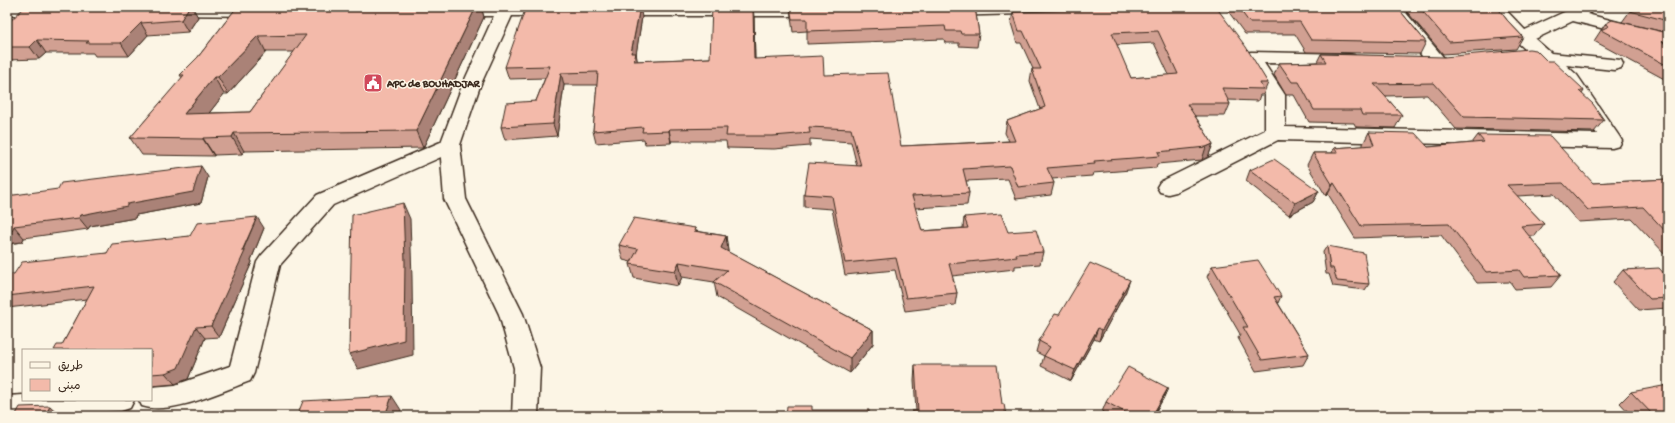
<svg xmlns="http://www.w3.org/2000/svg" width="1675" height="423" font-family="'Gochi Hand','Playpen Sans Arabic',sans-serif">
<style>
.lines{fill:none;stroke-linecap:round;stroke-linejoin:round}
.street-casing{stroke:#3b2a1e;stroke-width:3}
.secondary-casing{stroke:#3b2a1e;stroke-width:3}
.street{fill:#fcf5e5;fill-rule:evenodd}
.secondary{fill:#fcf5e5;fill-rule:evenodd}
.wall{fill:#d1a092;stroke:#3b2a1e;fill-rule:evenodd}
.shaded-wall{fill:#aa8277;stroke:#3b2a1e}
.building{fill:#f3baaa;stroke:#3b2a1e;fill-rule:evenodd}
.labels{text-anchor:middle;stroke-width:3;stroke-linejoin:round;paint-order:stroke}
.poi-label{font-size:11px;font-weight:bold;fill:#3b2a1e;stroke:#fcf5e5;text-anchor:start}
</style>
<rect width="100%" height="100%" fill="#fcf5e5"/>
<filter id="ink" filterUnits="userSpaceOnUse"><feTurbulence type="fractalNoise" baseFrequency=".025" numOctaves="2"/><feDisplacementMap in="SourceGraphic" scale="8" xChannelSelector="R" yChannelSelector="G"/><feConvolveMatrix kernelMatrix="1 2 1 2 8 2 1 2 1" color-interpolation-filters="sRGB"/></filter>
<g filter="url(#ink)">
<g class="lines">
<g class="street-casing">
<g id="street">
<path d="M7,7H60L62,10L59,14L53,15H7Z"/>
<path d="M158,7H270L274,11L271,15L265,16L165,15L159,14L156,10Z"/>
<path d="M447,7H560L564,11L561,15L555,16H453L447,15L444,11Z"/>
<path d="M605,7H826L830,11L827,15L821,16H611L605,15L602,11Z"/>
<path d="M939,7H1105L1102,11L1096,12L945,16L939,15L936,11Z"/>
<path d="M1383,7H1401L1444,58L1446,62L1444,66L1437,68L1430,66Z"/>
<path d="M1484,7H1503L1525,30L1575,7H1592L1594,9L1587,14L1668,35V45L1573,21L1535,39L1551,53L1621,60L1623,64L1621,68L1614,70L1566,65L1577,75L1619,136L1622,141L1619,146L1612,148L1278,140L1176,192L1168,194L1160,192L1157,187L1160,182L1265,130V95L1242,57L1245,53L1251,52L1348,54L1354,55L1357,59L1354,63L1348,64L1264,63L1285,95V127L1597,134C1584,114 1559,68 1536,62L1534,57L1517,42Z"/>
<path d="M450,138L457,140L460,145L457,150L333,205L280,265L254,373L250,381C222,391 170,416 142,406L139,400H151V387L175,385L230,366L257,262L261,256L317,195Z"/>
<path d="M23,395V400H134L130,408L121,411L46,416H7V396Z"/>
</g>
</g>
<g class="secondary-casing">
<path id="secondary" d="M498,7H516L480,86L460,145L466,199L523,314L540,368L538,416H512L514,368L499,314L444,199L440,145L462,86Z"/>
</g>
<use href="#street" class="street"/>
<use href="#secondary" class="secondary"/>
</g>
<g class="wall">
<path d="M25,7H192L198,17L188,32L148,35L129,56H95L93,53H46L39,59L7,60V24Z"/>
<path d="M237,7H481L484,17L423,148L244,151L242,154L214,155V156L142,155L130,138L182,78L180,75L198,57ZM266,52H294L250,112L209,113L224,94H228Z"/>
<path d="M790,7H975L979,34L977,47L959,46V43H945L944,39L807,44V31L793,32L791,17Z"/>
<path d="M1075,7H1216L1268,83L1263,95H1260L1258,101L1228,100L1230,104L1225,116H1195L1213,144L1208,157L1202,160L1157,164L1156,168L1093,173L1092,176L1052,179L1054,183L1051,195L1016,199L1008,179L966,181L969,193L967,205L915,208L922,231L963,228L964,217L1008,232L1043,252L1040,264L1015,266V269L952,276L957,293L955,305L905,311L895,270L845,275L832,209L804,207V194L857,166L851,142L810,139V146L774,149L727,148L726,141H671V143L645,144L644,139L596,143L593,131L597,85H564L557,136L505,140L501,127L536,101L545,78L509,79L505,67L642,17L636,53L637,61L710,58L754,17L755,59L824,75L901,146L1009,141L1005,133L1007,121L1040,109L1030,81L1032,69H1033L1021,43H1017L1011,23L1013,12L1074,10ZM1154,43L1169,75L1131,78L1116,45Z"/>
<path d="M1225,7H1397L1426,42L1420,54L1306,52L1295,34H1245Z"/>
<path d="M1403,7H1497L1507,20L1523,37L1516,49L1443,54Z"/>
<path d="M1668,7V81L1594,41L1605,24L1660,31L1622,22L1630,11Z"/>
<path d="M1321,54L1547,61L1584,91L1582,94L1604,120L1594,132L1456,129L1427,95L1385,96L1402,115L1395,128L1356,127L1354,123L1309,122L1294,95H1286L1274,75L1279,63L1317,62Z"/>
<path d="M1369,132L1428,147L1472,143L1478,135L1593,183L1668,179V257L1632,219L1578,222L1554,194L1517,196L1544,224L1535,236H1529L1561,275L1551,287L1515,289L1510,282L1477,283L1441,235L1355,238L1328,194L1326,196L1307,165L1313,153H1332L1334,148L1363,146V144Z"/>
<path d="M1250,170L1319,191L1313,202L1289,215L1246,181Z"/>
<path d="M208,177L201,203L136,215L135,218L90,226L88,229L24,238L22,242L7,244V196Z"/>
<path d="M264,228L251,260L252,262L219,337L205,338L188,379L175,384L151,386V350L62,345L87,299L7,308V275L14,274L107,253L190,236Z"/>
<path d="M695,228L696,231L726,236L728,252L873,330V344L850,373L717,297L714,282L682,277L678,286L634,278L630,264L631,262L623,260L619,245Z"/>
<path d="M1327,246L1369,284L1365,290L1333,286L1329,274H1326L1323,252Z"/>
<path d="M1212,266L1281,296L1278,303L1309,354L1303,365L1256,371L1238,338L1240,334L1207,277Z"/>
<path d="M1623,270L1668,278V308L1639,310L1613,282Z"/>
<path d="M1126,291L1099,341L1094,339L1071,381L1041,366L1044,356L1036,352L1039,341L1059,315Z"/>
<path d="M915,365L1002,404L1006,416H912V411H916L914,380Z"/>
<path d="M1168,388L1163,399L1153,416H1109L1102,412L1106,402Z"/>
<path d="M1631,392L1668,416H1632L1620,403Z"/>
</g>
<g class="shaded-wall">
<path d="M189,7H192L198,17L188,32L181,20Z"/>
<path d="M476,7H481L484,17L423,148L416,131Z"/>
<path d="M640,7L642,17L636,55V53L638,65L636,73L631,53Z"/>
<path d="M753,7L754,17L755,71L754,59Z"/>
<path d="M141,23L148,35L129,56L121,43Z"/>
<path d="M258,36L266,52L228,94L218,77Z"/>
<path d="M37,40L46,53L39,59L30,47Z"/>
<path d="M1668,40V47L1662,42Z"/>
<path d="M561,73L564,85L557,136L553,124Z"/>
<path d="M214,77L224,94L195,131L184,114Z"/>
<path d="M669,129L671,141V143L669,131Z"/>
<path d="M234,133L244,151L242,154L232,137Z"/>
<path d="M203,138L214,155V156L203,139Z"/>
<path d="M1213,144L1208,157L1202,160L1206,147Z"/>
<path d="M201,166L208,177L201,203L136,215L135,218L90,226L88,229L79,218L81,215L127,204Z"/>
<path d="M1334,183L1328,194L1326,196L1332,184Z"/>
<path d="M1319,191L1313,202L1289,215L1295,203Z"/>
<path d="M403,203L410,219L412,278L413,355L358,369L349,354Z"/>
<path d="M257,217L264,228L251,260L252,262L219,337L211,326Z"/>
<path d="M14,226L24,238L22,242L7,244V232Z"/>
<path d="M726,236L728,251L723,263L721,248Z"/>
<path d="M679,262L682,277L678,286L675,271Z"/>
<path d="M1130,280L1126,291L1099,341L1102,330Z"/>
<path d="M196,327L205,338L188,379L175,384L165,373Z"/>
<path d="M1098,328L1094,339L1071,381L1075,370Z"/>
<path d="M873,330V344L850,373V358Z"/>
<path d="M1168,388L1163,399L1153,416H1152Z"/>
<path d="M392,396L401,410L399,416H385Z"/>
<path d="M50,406L61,416H45Z"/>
</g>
<g class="building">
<path d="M25,7H189L181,20L141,23L121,43H86L89,41L37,40L30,47H7V24Z"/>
<path d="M237,7H476L416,131L234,133L232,137L203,138V139L130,138L184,75H180L198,57ZM306,35L250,112L184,114L214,77H218L258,36Z"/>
<path d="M526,7H640L631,53H636L634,61L710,58L712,7H753L754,59L823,56L824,75L888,73L901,146L1015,141L1007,121L1045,107L1032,69H1041L1023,31H1019L1013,12L1078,10L1077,7H1216L1246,47L1268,83H1260L1263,89L1222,88L1230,104H1187L1213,144L1206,147L1158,152L1160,156L1094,161L1095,164L1047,168L1054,183L1018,187L1010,166L963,169L969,193L912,196L922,231L968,228L964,217L1001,214L1008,232L1036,230L1043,252L1016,254L1017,257L949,264L957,293L906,298L896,258L845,263L832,196L804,194L809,163L861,166L851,129L809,127L810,133L773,136H726L727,128L669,129V131L642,132L643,127L593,131L598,72L561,73L553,124L501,127L506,103L536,101L550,66L505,67ZM1158,31L1178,74L1131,78L1112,33Z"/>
<path d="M790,7H975L979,34H961L960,31H946L945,26L807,31V19H792Z"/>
<path d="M1238,7H1397L1426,42L1311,40L1300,22H1249Z"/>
<path d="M1419,7H1497L1507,20L1523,37L1449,42Z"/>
<path d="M1638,7H1668V21L1630,11Z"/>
<path d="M1612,20L1668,33V40L1662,42L1668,45V66L1601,30L1609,26L1605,24Z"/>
<path d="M1529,49L1536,50L1547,61H1553L1582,88L1584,91H1579L1593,104L1604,120L1464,117L1434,83L1374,84L1402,115H1362L1360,110H1314L1299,82H1292L1279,63L1326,62L1321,54L1444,57Z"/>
<path d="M1369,132L1415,133L1428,147L1484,142L1478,135L1550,136L1593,183L1668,179V234L1643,207L1588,210L1563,183L1507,185L1544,224L1521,226L1561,275L1524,277L1519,270L1486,272L1449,224L1361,226L1334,183L1332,184L1313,153H1338L1334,148L1374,145Z"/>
<path d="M1274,159L1319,191L1295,203L1250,170Z"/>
<path d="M201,166L193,192L127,204V206L81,215L79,218L14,226L12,231L7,232V196L58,189L61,183Z"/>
<path d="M403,203L405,262L404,340L349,354L352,215Z"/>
<path d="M257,217L242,251H245L211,326L196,327L178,368L165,373L151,374V350H54L57,345H62L94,286L7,296V275L14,274L22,262L107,253L112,244L190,236L197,223Z"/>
<path d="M634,218L695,228L694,231L726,236L721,248L873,330L850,358L714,282L727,270L679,262L675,271L630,264L638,249L619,245Z"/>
<path d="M1327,246L1364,253L1369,284L1337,281L1333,268H1330Z"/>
<path d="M1258,260L1281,296L1274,297L1309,354L1262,360L1243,327H1248L1212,266Z"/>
<path d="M1090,263L1130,280L1102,330L1098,328L1075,370L1044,356L1050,347L1039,341L1055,314L1059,315Z"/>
<path d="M1659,268L1668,278V298L1650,299L1623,270Z"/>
<path d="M915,365H997L1002,404H1004L1006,416H913L912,411H918Z"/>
<path d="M1128,367L1168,388L1152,416H1132L1106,402Z"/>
<path d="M1668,385V416H1654L1631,392Z"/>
<path d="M392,396L385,416H297L303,401Z"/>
<path d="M50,406L45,416H15L20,407Z"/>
<path d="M787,406H812V410H869V416H786Z"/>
</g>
</g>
<defs>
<g id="civic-square" transform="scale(1)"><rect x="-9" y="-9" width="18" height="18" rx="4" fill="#d1495b" stroke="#fcf5e5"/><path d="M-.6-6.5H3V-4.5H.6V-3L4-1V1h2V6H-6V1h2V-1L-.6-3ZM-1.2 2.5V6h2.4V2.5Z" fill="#fff"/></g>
</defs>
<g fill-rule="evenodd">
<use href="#civic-square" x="373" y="83"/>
</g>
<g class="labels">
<g class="poi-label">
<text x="387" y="87">APC de BOUHADJAR</text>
</g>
</g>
<rect width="1675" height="423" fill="none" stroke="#fcf5e5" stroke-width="24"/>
<rect x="12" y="12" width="1651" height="399" fill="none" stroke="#3b2a1e" stroke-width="1.5" filter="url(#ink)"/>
<rect x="22" y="349" width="130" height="52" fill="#fcf5e5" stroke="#afa495"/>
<rect x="30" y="362" width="20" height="6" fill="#fcf5e5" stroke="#afa495"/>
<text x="58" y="369" font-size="12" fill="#3b2a1e">طريق</text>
<rect x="30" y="379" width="20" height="12" fill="#f3baaa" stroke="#afa495"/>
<text x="58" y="389" font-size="12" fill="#3b2a1e">مبنى</text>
</svg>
